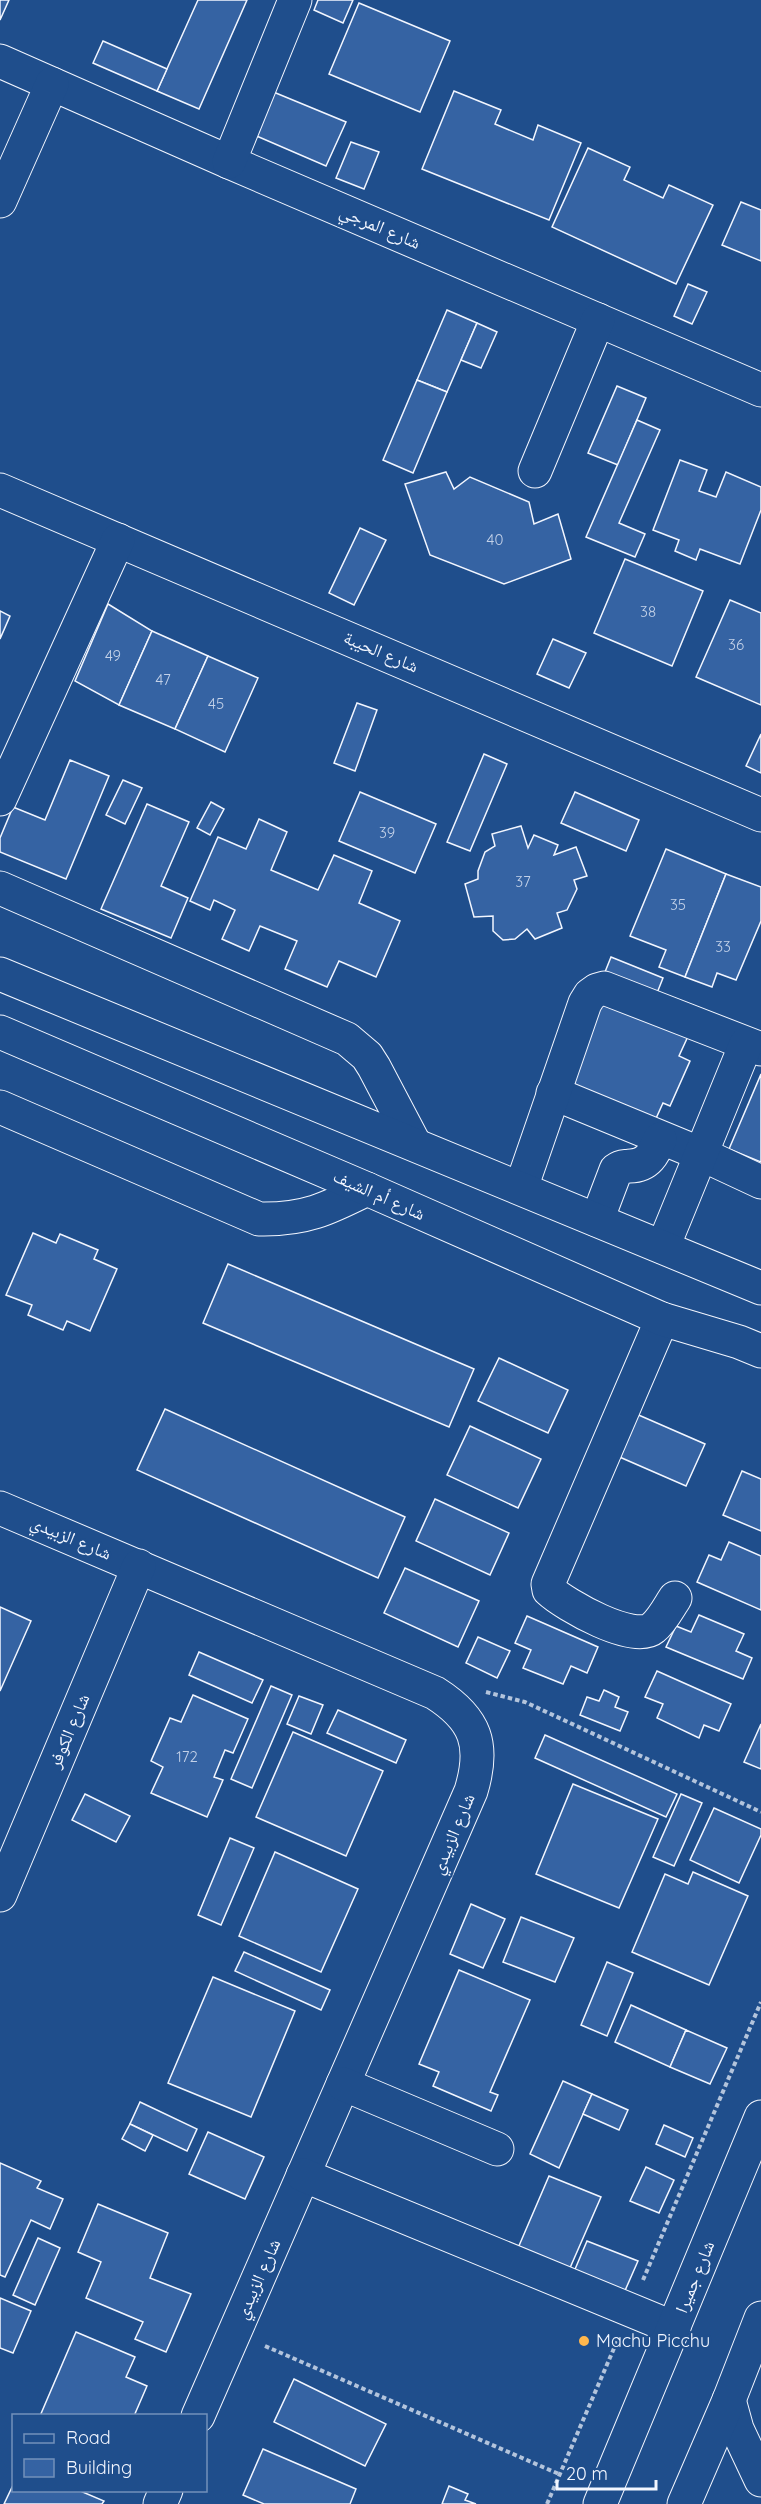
<svg xmlns="http://www.w3.org/2000/svg" width="761" height="2504" font-family="Quicksand,'Noto Naskh Arabic',sans-serif">
<style>
.building{fill:#3563a3;stroke:#f2f6ff;stroke-width:1.5}
.lines{fill:none;stroke-linecap:round;stroke-linejoin:round}
.minor-casing{stroke:#f2f6ff;stroke-width:35}
.major-casing{stroke:#f2f6ff;stroke-width:35}
.path{stroke:#b3c4dc;stroke-width:4;stroke-dasharray:4.5 3;stroke-linecap:butt}
.minor{stroke:#1f4e8c;stroke-width:33}
.major{stroke:#1f4e8c;stroke-width:33}
.poi-dot{fill:#ffb74d;stroke:#1f4e8c;stroke-width:2}
.labels{text-anchor:middle;stroke-width:4.5;stroke-linejoin:round;paint-order:stroke}
.number-label{font-size:15px;fill:#c3d1e8}
.street-label{font-size:18px;fill:#f2f6ff;stroke:#1f4e8c}
.poi-label{font-size:18px;fill:#f2f6ff;stroke:#1f4e8c;text-anchor:start}
</style>
<rect width="100%" height="100%" fill="#1f4e8c"/>
<g class="building">
<path d="M0,0H9L0,20Z"/>
<path d="M198,0H247L199,109L157,91Z"/>
<path d="M318,0H353L343,23L314,10Z"/>
<path d="M359,3L450,41L420,112L329,74Z"/>
<path d="M103,41L167,69L157,91L93,63Z"/>
<path d="M271,91L346,122L326,166L252,134Z"/>
<path d="M454,91L501,110L495,124L533,140L538,125L581,143L549,220L422,169Z"/>
<path d="M351,142L379,152L364,189L336,178Z"/>
<path d="M588,148L630,167L624,180L663,198L669,185L713,205L676,284L552,227Z"/>
<path d="M741,202L761,210V261L722,245Z"/>
<path d="M688,284L707,292L692,324L674,316Z"/>
<path d="M447,310L477,323L447,392L417,380Z"/>
<path d="M477,323L497,332L481,368L461,360Z"/>
<path d="M417,380L447,392L413,473L383,460Z"/>
<path d="M617,386L646,398L618,465L588,453Z"/>
<path d="M637,420L660,430L619,523L645,534L635,557L586,537Z"/>
<path d="M680,460L707,470L699,491L716,497L726,472L761,487V510L740,564L700,549L696,560L675,551L679,540L653,530Z"/>
<path d="M446,472L454,489L470,477L529,502L534,524L558,514L571,559L504,584L430,555L405,484Z"/>
<path d="M360,528L386,540L354,605L329,593Z"/>
<path d="M625,559L703,591L672,666L594,633Z"/>
<path d="M730,600L761,613V705L696,677Z"/>
<path d="M108,604L152,631L119,705L75,681Z"/>
<path d="M0,611L10,616L0,639Z"/>
<path d="M152,631L208,656L175,729L119,705Z"/>
<path d="M553,639L586,653L569,688L537,674Z"/>
<path d="M208,656L258,678L225,752L175,729Z"/>
<path d="M357,703L377,710L355,771L334,763Z"/>
<path d="M761,734V773L746,766Z"/>
<path d="M484,754L507,764L470,851L447,842Z"/>
<path d="M70,760L109,776L66,879L0,852V838L13,807L45,820Z"/>
<path d="M123,780L142,788L125,824L106,815Z"/>
<path d="M360,792L436,824L415,873L339,841Z"/>
<path d="M575,792L639,820L626,851L561,823Z"/>
<path d="M211,802L224,809L210,835L197,828Z"/>
<path d="M147,804L189,822L161,886L188,898L171,938L101,909Z"/>
<path d="M259,819L287,832L271,870L318,890L334,855L372,871L359,903L400,921L376,977L339,961L327,987L285,969L297,941L260,926L249,951L222,939L235,910L214,900L210,910L190,901L218,837L246,849Z"/>
<path d="M521,826L528,848L534,835L558,845L554,855L576,847L587,876L574,880L577,889L567,910L557,913L562,928L535,939L527,929L515,939L503,940L493,931V916L474,917L465,884L478,879V871L485,852L495,846L492,834Z"/>
<path d="M666,849L726,874L685,977L659,967L666,950L630,936Z"/>
<path d="M726,874L761,887V921L736,980L717,973L712,987L685,977Z"/>
<path d="M611,957L663,978L653,1003L601,982Z"/>
<path d="M604,996L690,1032L679,1056L690,1061L670,1106L663,1103L653,1125L565,1088Z"/>
<path d="M761,1074V1162L729,1149Z"/>
<path d="M33,1233L56,1243L60,1234L98,1250L94,1259L117,1269L90,1331L67,1321L63,1330L28,1315L32,1305L6,1295Z"/>
<path d="M228,1264L474,1369L449,1427L203,1323Z"/>
<path d="M499,1358L568,1390L548,1433L478,1401Z"/>
<path d="M165,1409L405,1517L378,1578L137,1470Z"/>
<path d="M634,1413L705,1444L686,1486L615,1455Z"/>
<path d="M470,1426L541,1459L518,1508L447,1475Z"/>
<path d="M742,1471L761,1479V1531L723,1515Z"/>
<path d="M435,1499L509,1533L490,1575L416,1541Z"/>
<path d="M729,1542L761,1556V1610L697,1582L709,1555L721,1560Z"/>
<path d="M405,1568L479,1601L458,1647L384,1613Z"/>
<path d="M0,1607L31,1621L0,1691Z"/>
<path d="M699,1615L744,1634L736,1651L752,1658L743,1679L666,1647L676,1626L691,1632Z"/>
<path d="M527,1616L598,1647L587,1673L571,1666L563,1684L523,1668L531,1650L515,1643Z"/>
<path d="M478,1637L510,1651L497,1678L466,1663Z"/>
<path d="M199,1652L263,1680L252,1703L189,1675Z"/>
<path d="M657,1671L731,1704L719,1731L704,1725L699,1738L657,1718L663,1704L645,1697Z"/>
<path d="M271,1686L292,1695L252,1788L231,1779Z"/>
<path d="M604,1690L619,1697L615,1707L628,1712L620,1731L580,1715L587,1697L599,1701Z"/>
<path d="M193,1695L248,1719L233,1753L225,1750L214,1777L223,1780L207,1817L151,1793L163,1767L151,1761L170,1718L181,1722Z"/>
<path d="M299,1696L323,1705L311,1734L287,1724Z"/>
<path d="M338,1710L406,1740L396,1763L327,1733Z"/>
<path d="M761,1724V1769L744,1762Z"/>
<path d="M293,1732L383,1771L346,1856L256,1817Z"/>
<path d="M545,1735L677,1794L666,1817L535,1758Z"/>
<path d="M573,1784L658,1819L619,1908L536,1874Z"/>
<path d="M85,1794L130,1816L116,1842L72,1820Z"/>
<path d="M681,1794L702,1803L674,1866L653,1857Z"/>
<path d="M714,1808L761,1829V1835L739,1883L690,1860Z"/>
<path d="M230,1838L254,1848L221,1925L198,1915Z"/>
<path d="M275,1852L358,1889L321,1972L239,1936Z"/>
<path d="M693,1872L748,1896L709,1985L632,1952L665,1874L688,1884Z"/>
<path d="M471,1904L505,1919L483,1968L450,1954Z"/>
<path d="M521,1917L574,1938L555,1982L503,1962Z"/>
<path d="M244,1952L330,1990L321,2010L235,1971Z"/>
<path d="M607,1962L633,1973L607,2036L581,2025Z"/>
<path d="M459,1970L530,2000L490,2092L498,2095L491,2111L433,2086L439,2072L419,2064Z"/>
<path d="M213,1977L295,2011L251,2117L168,2083Z"/>
<path d="M631,2005L686,2030L670,2067L615,2042Z"/>
<path d="M686,2030L727,2048L710,2084L670,2067Z"/>
<path d="M563,2081L592,2094L559,2168L530,2154Z"/>
<path d="M592,2094L628,2110L619,2130L583,2114Z"/>
<path d="M140,2102L197,2129L187,2151L130,2124Z"/>
<path d="M130,2124L153,2135L145,2151L122,2139Z"/>
<path d="M664,2125L693,2138L685,2157L656,2144Z"/>
<path d="M208,2132L264,2157L245,2199L189,2174Z"/>
<path d="M0,2163L41,2181L37,2188L63,2199L50,2229L31,2220L5,2277L0,2275Z"/>
<path d="M646,2167L674,2180L659,2213L630,2201Z"/>
<path d="M549,2176L601,2197L566,2277L515,2255Z"/>
<path d="M98,2204L168,2233L150,2278L191,2294L166,2352L135,2339L143,2322L86,2298L101,2262L78,2252Z"/>
<path d="M38,2238L60,2248L35,2305L13,2295Z"/>
<path d="M587,2241L638,2261L620,2302L570,2281Z"/>
<path d="M0,2298L31,2311L13,2353L0,2348Z"/>
<path d="M76,2332L135,2357L126,2377L147,2386L134,2416H40Z"/>
<path d="M294,2379L386,2424L365,2466L274,2422Z"/>
<path d="M263,2449L356,2489L350,2504H264L243,2495Z"/>
<path d="M14,2483V2490H78L104,2501L102,2504H4Z"/>
<path d="M449,2486L468,2494L465,2500L476,2504H442Z"/>
</g>
<g class="lines">
<g class="minor-casing">
<g id="minor">
<path d="M0,61L229,162L761,390"/>
<path d="M229,162L295,0"/>
<path d="M0,201L52,84"/>
<path d="M535,471L598,320"/>
<path d="M0,490L761,815"/>
<path d="M0,799L118,540"/>
<path d="M0,888L347,1039L367,1056L374,1067L414,1143"/>
<path d="M553,1093L701,1154L761,1182"/>
<path d="M0,1107L259,1219C305,1220 327,1209 367,1189"/>
<path d="M521,1188L585,1003L590,995L597,990L604,988L761,1049"/>
<path d="M597,1220L616,1170C621,1166 624,1167 630,1166C648,1166 654,1153 660,1139"/>
<path d="M663,1247L746,1044"/>
<path d="M662,1319L548,1584L549,1590C565,1605 634,1644 653,1628C662,1621 669,1607 675,1598"/>
<path d="M0,1508L435,1693C476,1719 485,1745 471,1791L198,2416"/>
<path d="M0,1895L139,1566"/>
<path d="M343,2084L497,2149"/>
<path d="M303,2175L674,2328"/>
<path d="M729,2400L737,2429L761,2480"/>
<path d="M160,2504L166,2490"/>
</g>
</g>
<g class="major-casing">
<g id="major">
<path d="M0,974L761,1288"/>
<path d="M0,1032L367,1189L662,1319L739,1342L761,1351"/>
<path d="M600,2504L761,2117"/>
<path d="M684,2504L729,2400L761,2318"/>
</g>
</g>
<g class="path">
<path d="M486,1692L525,1702L761,1812"/>
<path d="M643,2280L761,2002"/>
<path d="M265,2346L559,2474"/>
<path d="M547,2504L618,2339"/>
</g>
<use href="#minor" class="minor"/>
<use href="#major" class="major"/>
</g>
<circle class="poi-dot" cx="584" cy="2341" r="6"/>
<g class="labels">
<g class="number-label">
<text x="495" y="545">40</text>
<text x="648" y="617">38</text>
<text x="736" y="650">36</text>
<text x="113" y="661">49</text>
<text x="163" y="685">47</text>
<text x="216" y="709">45</text>
<text x="387" y="838">39</text>
<text x="523" y="887">37</text>
<text x="678" y="910">35</text>
<text x="723" y="952">33</text>
<text x="187" y="1762">172</text>
</g>
<g class="street-label">
<text transform="translate(380 227) rotate(23)" y="6">شارع المرجي</text>
<text transform="translate(381 652) rotate(23)" y="6">شارع الحيبة</text>
<text transform="translate(379 1195) rotate(24)" y="6">شارع أم الشيف</text>
<text transform="translate(71 1538) rotate(23)" y="6">شارع الزبيدي</text>
<text transform="translate(69 1731) rotate(-67)" y="6">شارع الكوفر</text>
<text transform="translate(453 1834) rotate(-67)" y="6">شارع الزبيدي</text>
<text transform="translate(695 2277) rotate(-68)" y="6">شارع جميرا</text>
<text transform="translate(258 2279) rotate(-66)" y="6">شارع الزبيدي</text>
</g>
<g class="poi-label">
<text x="596" y="2347">Machu Picchu</text>
</g>
</g>
<rect x="12" y="2414" width="195" height="78" fill="#1f4e8c" stroke="#7391ba" stroke-width="1.5"/>
<rect x="24" y="2434" width="30" height="9" fill="#1f4e8c" stroke="#7391ba" stroke-width="1.5"/>
<text x="66" y="2444" font-size="18" fill="#f2f6ff">Road</text>
<rect x="24" y="2459" width="30" height="18" fill="#3563a3" stroke="#7391ba" stroke-width="1.5"/>
<text x="66" y="2474" font-size="18" fill="#f2f6ff">Building</text>
<path d="M557 2480v9h99v-9" fill="none" stroke="#f2f6ff" stroke-width="3"/>
<text x="566" y="2480" font-size="18" fill="#f2f6ff" stroke="#1f4e8c" stroke-width="4.5" paint-order="stroke">20 m</text>
</svg>
